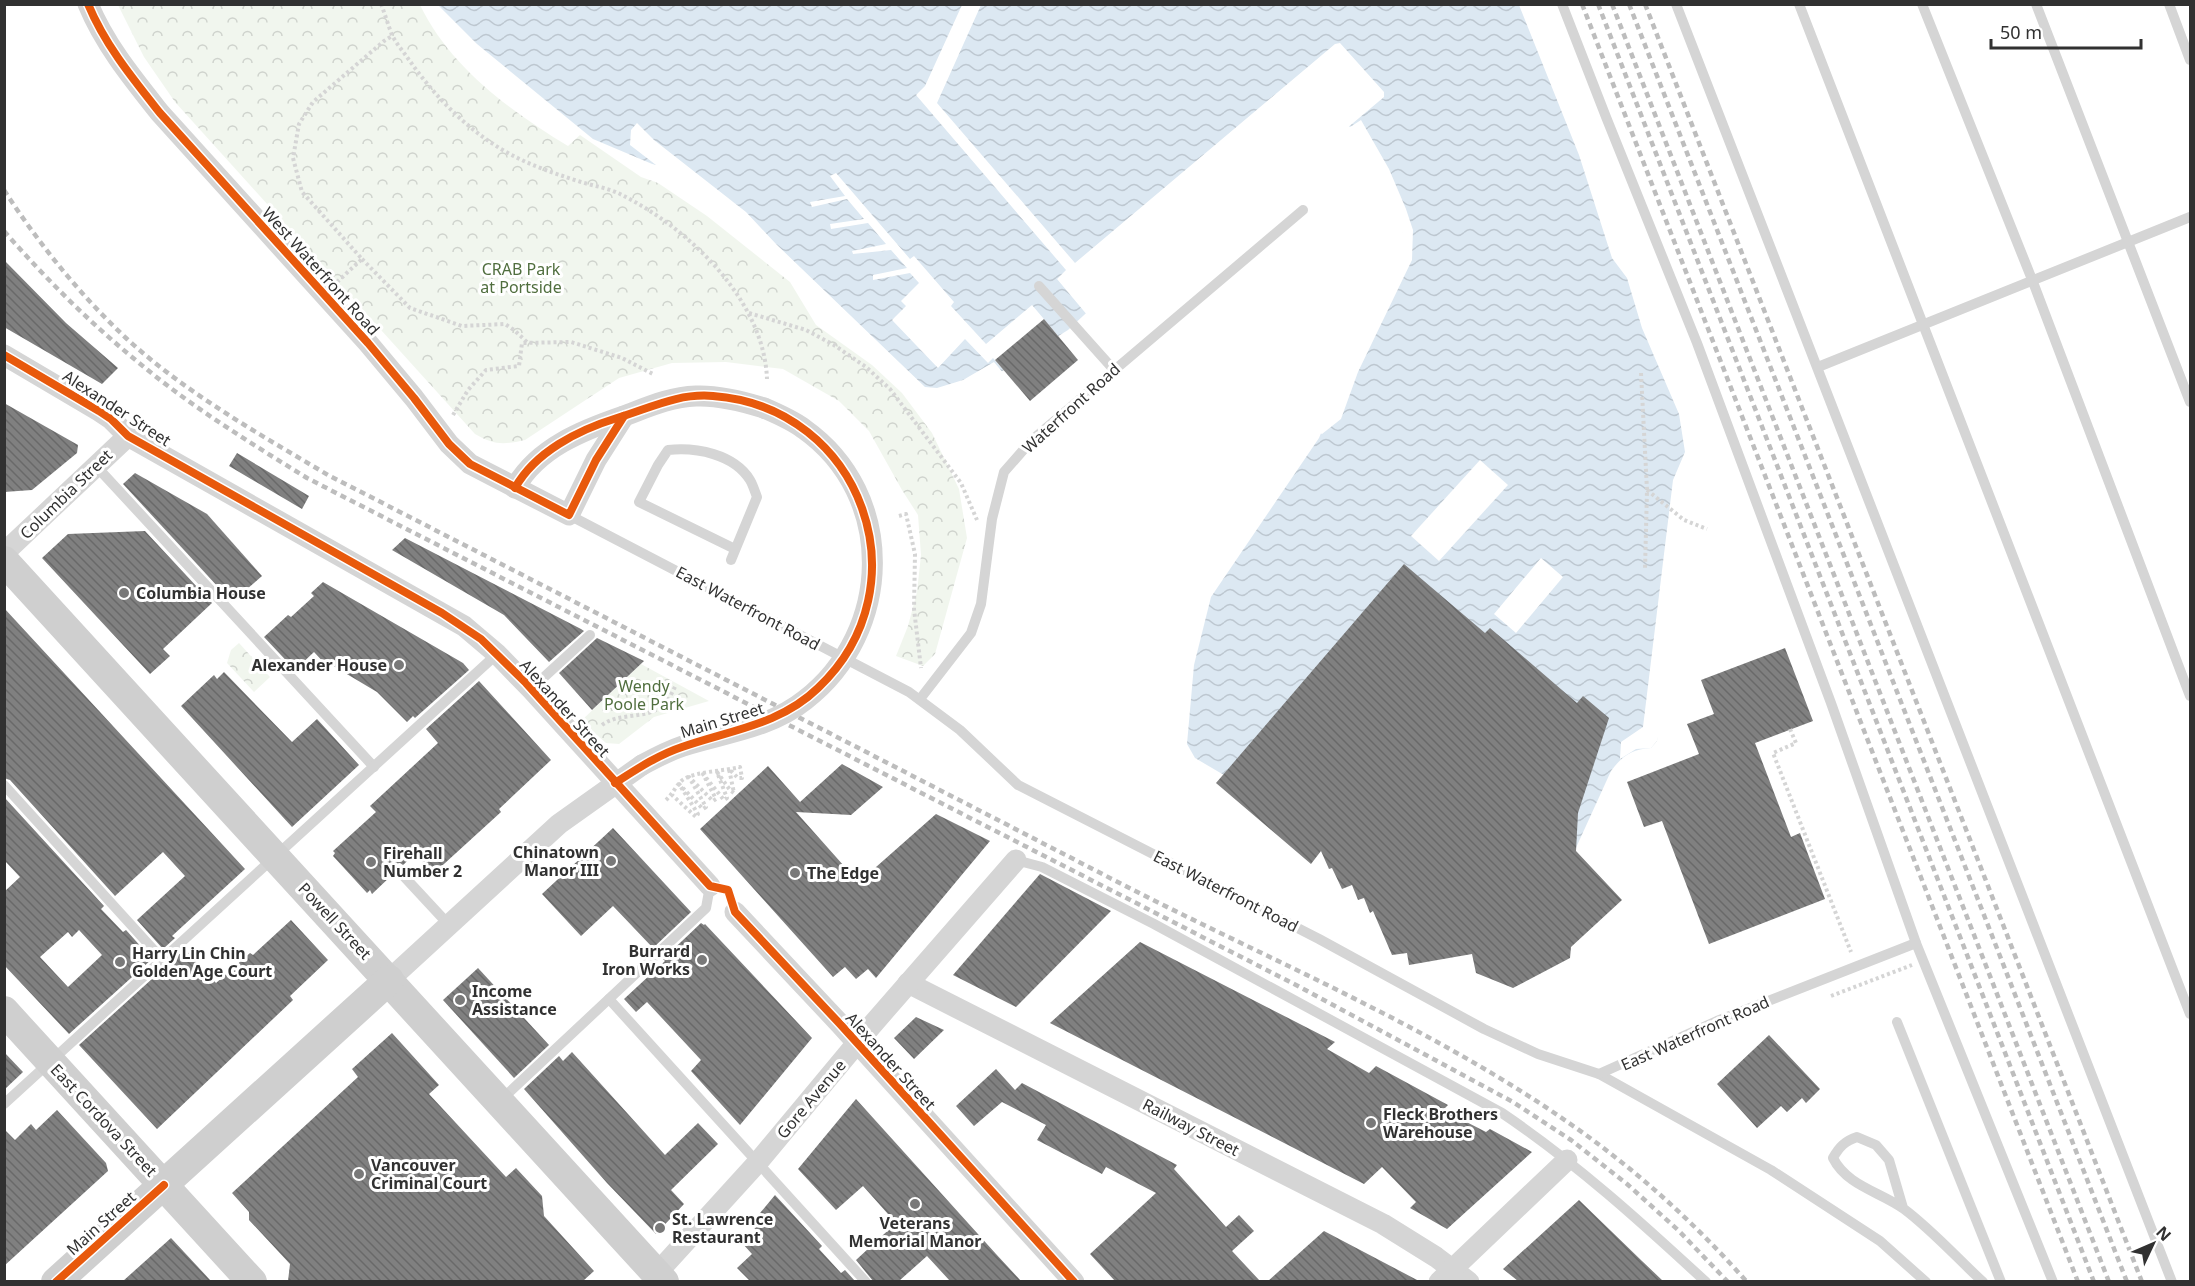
<svg xmlns="http://www.w3.org/2000/svg" width="2195" height="1286" font-family="'Noto Sans',sans-serif">
<style>
.park{fill:url(#park-crowns)}
.water{fill:url(#water-waves)}
.pier{fill:#fff}
.building{fill:url(#building-back-hatch);fill-rule:evenodd}
.lines{fill:none;stroke-linecap:round;stroke-linejoin:round}
.path{stroke:#d5d5d5;stroke-width:4;stroke-dasharray:3 3;stroke-linecap:butt}
.lane{stroke:#d5d5d5;stroke-width:10}
.street{stroke:#d5d5d5;stroke-width:21}
.secondary{stroke:#cfcfcf;stroke-width:30}
.rail{stroke:#bdbdbd;stroke-width:4.5;stroke-dasharray:6 4.5;stroke-linecap:butt}
.street-bridge{stroke:#d5d5d5;stroke-width:21}
.cycleway-casing{stroke:#fff;stroke-width:11}
.cycleway{stroke:#e8590c;stroke-width:8}
.poi-dot{fill:#797979;stroke:#fff;stroke-width:2}
.labels{text-anchor:middle;stroke-width:6;stroke-linejoin:round;paint-order:stroke}
.park-label{font-size:16px;fill:#506e3e;stroke:#fff}
.street-label{font-size:16px;fill:#313131;stroke:#fff}
.poi-label{font-size:16px;font-weight:bold;fill:#313131;stroke:#fff;text-anchor:start}
</style>
<defs>
<pattern id="park-crowns" width="20" height="18" patternUnits="userSpaceOnUse" patternTransform="scale(1.5)"><rect width="20" height="18" fill="#f1f6ee"/><path d="M2 6a3 3 0 1 1 6 0M12 15a3 3 0 1 1 6 0" fill="none" stroke="#cfd3cd"/></pattern>
<pattern id="water-waves" width="16" height="10" patternUnits="userSpaceOnUse" patternTransform="scale(1.5)"><rect width="16" height="10" fill="#dce8f2"/><path d="M0 5q4-4 8 0t8 0" fill="none" stroke="#bdc7d0"/></pattern>
<pattern id="building-back-hatch" width="6" height="6" patternUnits="userSpaceOnUse" patternTransform="scale(1.5)"><rect width="6" height="6" fill="#808080"/><path d="M-1 5l2 2M0 0l6 6M5-1l2 2" fill="none" stroke="#696969"/></pattern>
</defs>
<rect width="100%" height="100%" fill="#fff"/>
<g class="park">
<path d="M118,5H420C450,67 510,111 568,146L580,135L641,177L658,183L707,216L790,282L816,325L872,365L902,393L932,433L959,489L967,538L935,654L923,666L896,656L908,626L917,592L921,555L918,515L902,490L869,431L839,401L783,369L726,362L672,363L619,378L525,440C503,445 494,445 475,434L175,102L144,57Z"/>
<path d="M239,643L270,677L254,692L227,663L231,650Z"/>
<path d="M641,664L709,701L654,717L619,744L606,743L581,721Z"/>
</g>
<path class="water" d="M438,5H1530L1693,429L1657,741L1651,748C1632,749 1622,756 1611,771L1559,885L1496,935L1195,758L1187,744L1194,665L1211,597L1319,438L1356,349L1405,265L1402,217L1350,127L1326,114L1296,117L1068,330L993,377L932,394L884,354L717,202L657,166L593,139L477,44Z"/>
<g class="pier">
<path d="M1534,4L1602,163L1680,373L1696,432L1698,458L1687,543L1664,711L1657,741L1651,748L1636,749L1620,759L1621,742L1643,727L1673,480L1685,452L1679,414L1642,328L1627,278L1612,258L1579,155L1519,5Z"/>
<path d="M962,5H981L937,103L1075,263L1335,44L1340,43L1384,92V97L1346,129L1326,117L1297,119L1088,316L1057,279L1066,270L916,95L925,86Z"/>
<path d="M1361,120L1389,169L1406,209L1413,230L1412,260L1358,372L1341,419L1322,434L1318,432L1354,348L1402,264L1403,237L1399,218L1347,129Z"/>
<path d="M637,123L654,140L746,212L776,244L925,387L937,388L963,380L994,362L1004,374L994,380L933,397L916,393L882,356L796,276L715,205L656,168L643,163L656,165L630,145L631,130Z"/>
<path d="M836,173L910,259L914,256L954,302L951,306L986,344L1032,305L1060,338L1006,373L993,358L988,363L965,339L938,368L892,320L906,306L901,301L919,283L910,273L873,280V275L907,268L891,250L853,254L852,251L886,244L868,223L831,229L830,224L864,219L847,199L812,207L810,202L845,196L830,176Z"/>
<path d="M1480,460L1508,485L1439,561L1411,536Z"/>
<path d="M1541,558L1563,577L1516,633L1494,614Z"/>
</g>
<g class="building">
<path d="M4,260L66,323L118,368L102,384L4,327Z"/>
<path d="M1044,319L1078,360L1030,401L995,360Z"/>
<path d="M4,403L78,445L77,453L32,490L4,492Z"/>
<path d="M237,453L309,496L302,509L229,466Z"/>
<path d="M135,473L207,514L262,576L232,602L123,484Z"/>
<path d="M145,531L212,603L163,649L170,656L150,674L42,558L68,534Z"/>
<path d="M405,538L581,629L584,631L549,662L504,615L392,550Z"/>
<path d="M1404,564L1485,633L1490,628L1577,703L1583,696L1609,718L1578,813L1576,851L1622,900L1571,947L1570,958L1513,988L1476,973L1472,954L1409,965L1407,953L1392,955L1373,911L1370,913L1364,898L1358,900L1352,885L1342,889L1332,868L1329,869L1321,851L1311,864L1216,783Z"/>
<path d="M323,582L463,663L469,670L415,718L413,716L407,722L377,692L330,664L327,666L314,652L295,670L264,637L288,615L291,617L314,596L311,593Z"/>
<path d="M4,608L245,869L172,936L175,938L163,949L137,920L185,876L163,852L115,896L10,780L4,778Z"/>
<path d="M597,638L644,661L592,710L559,673Z"/>
<path d="M1785,648L1813,721L1755,743L1791,837L1800,833L1825,899L1709,944L1662,821L1644,827L1627,782L1699,754L1687,724L1714,714L1701,680Z"/>
<path d="M224,672L292,742L317,719L359,765L292,827L181,706L214,675L217,679Z"/>
<path d="M479,681L551,760L499,809L501,812L433,874L415,854L403,865L400,863L393,864L391,868L392,875L372,894L370,890L367,893L333,856L335,853L333,851L376,812L370,806L438,743L426,729Z"/>
<path d="M842,764L883,787L851,815L796,812L852,875H867L936,814L990,841L876,978L868,969L856,979L845,967L833,977L700,829L768,766L800,802Z"/>
<path d="M4,797L104,906L101,909L123,932L126,930L152,959L69,1034L4,965V892L20,877L4,860ZM79,930L102,955L68,987L40,957L68,932L72,937Z"/>
<path d="M613,828L691,912L653,948L613,906L581,936L542,894Z"/>
<path d="M1040,874L1111,911L1016,1007L953,975Z"/>
<path d="M291,920L328,960L290,996L293,1000L157,1129L79,1045L185,949L216,983L250,953L253,955Z"/>
<path d="M701,923L704,925L705,924L812,1038L740,1125L691,1071L701,1060L647,1002L636,1012L624,999L665,961L663,959Z"/>
<path d="M1140,942L1335,1042L1327,1049L1369,1073L1376,1066L1448,1105L1443,1110L1486,1132L1490,1129L1532,1152L1447,1229L1410,1208L1416,1202L1382,1167L1364,1184L1050,1023Z"/>
<path d="M478,968L549,1045L514,1078L443,1000Z"/>
<path d="M916,1017L944,1030L914,1059L894,1038Z"/>
<path d="M392,1033L439,1085L429,1094L506,1177L516,1168L542,1196L544,1216L594,1271L583,1281H288L290,1264L249,1220V1212L232,1193L358,1077L352,1069Z"/>
<path d="M1769,1035L1820,1089L1806,1103L1802,1098L1787,1112L1781,1106L1757,1128L1717,1084Z"/>
<path d="M4,1052L23,1072L4,1090Z"/>
<path d="M572,1052L665,1155L698,1123L718,1144L671,1190L684,1204L656,1234L607,1183L524,1089L559,1056L563,1061Z"/>
<path d="M996,1069L1015,1090L1022,1083L1177,1165L1174,1169L1226,1227L1239,1215L1254,1231L1232,1251L1260,1281H1115L1090,1254L1156,1193L1106,1167L1102,1174L1037,1140L1046,1125L1002,1102L974,1126L956,1106Z"/>
<path d="M856,1099L996,1254L1021,1281H950L927,1256L899,1281H873L856,1260L896,1223L863,1186L836,1210L798,1169Z"/>
<path d="M57,1110L106,1163L108,1171L4,1266V1129L15,1140L31,1124L36,1130Z"/>
<path d="M775,1195L822,1246L819,1249L841,1273L845,1270L855,1281H750L737,1268L752,1254L742,1243L756,1230L751,1224Z"/>
<path d="M1579,1200L1642,1261L1663,1281H1518L1503,1269Z"/>
<path d="M1324,1231L1419,1281H1268Z"/>
<path d="M171,1238L211,1281H123Z"/>
</g>
<g class="lines">
<g class="path">
<path d="M381,4C385,14 388,25 392,35C396,43 402,50 407,57C432,93 463,126 501,149C526,164 553,173 581,182C594,186 608,188 620,194C687,227 764,299 767,379"/>
<path d="M362,259L410,308L462,326L505,324L514,330L527,342"/>
<path d="M337,282L362,259L302,192L293,158L299,124L313,102L384,41L392,36"/>
<path d="M749,313L806,330L834,345L866,367L890,389L961,483L977,520"/>
<path d="M1641,373L1647,490L1645,569"/>
<path d="M453,415L468,390L486,370L519,366L522,343L571,342L622,358L653,374"/>
<path d="M1647,490L1684,520L1707,529"/>
<path d="M899,516L906,514L915,554L914,609L921,668"/>
<path d="M602,725C619,712 645,720 662,706C669,701 672,692 676,685"/>
<path d="M1790,729L1796,743L1773,753L1851,952"/>
<path d="M666,800C673,794 677,783 684,779C698,771 725,771 740,767L742,778H738L729,769L734,793L730,790L717,772L727,798L724,800L703,774L716,799L713,801L689,777L706,807L703,809L679,784L698,814L696,817L672,795"/>
<path d="M1831,996L1912,965"/>
</g>
<g class="lane">
<path d="M1562,4L1606,117L1697,343L1831,703L1916,943L2053,1282"/>
<path d="M1676,4L2172,1282"/>
<path d="M1799,4L2190,1014"/>
<path d="M1922,4L2033,282L2190,696"/>
<path d="M2036,4L2190,402"/>
<path d="M2169,4L2190,60"/>
<path d="M1039,286L1114,370"/>
<path d="M1818,367L2190,217"/>
<path d="M96,466L374,767"/>
<path d="M569,515L909,692L960,730L1018,785L1319,939L1484,1029L1538,1054L1599,1074L1771,1170L1880,1241L1926,1282"/>
<path d="M731,560L757,497C755,492 753,485 750,480C734,454 696,447 668,450L658,465L639,502L735,549"/>
<path d="M531,689L590,635"/>
<path d="M920,699L971,633L981,604L992,519L1004,472L1032,440L1303,210"/>
<path d="M4,785L162,959"/>
<path d="M1016,860L1042,867L1154,924L1502,1113C1576,1163 1641,1222 1706,1282"/>
<path d="M398,870L449,925"/>
<path d="M609,999L866,1282"/>
<path d="M1897,1022L2001,1282"/>
<path d="M1599,1074L1717,1021L1916,943"/>
<path d="M501,1100L706,908L710,886"/>
<path d="M4,1104L497,654"/>
<path d="M1903,1208L1889,1160L1876,1145L1857,1137C1845,1141 1839,1147 1833,1158C1847,1186 1881,1192 1904,1209C1932,1230 1957,1258 1983,1282"/>
</g>
<g class="street">
<path d="M88,4C105,45 133,79 160,113L368,343L414,398L449,444L470,464L569,515L596,460L624,416"/>
<path d="M4,355L99,411L111,419L128,436L464,626L497,654L531,689L710,886"/>
<path d="M515,488C537,448 583,430 624,416C648,407 670,397 696,396C719,395 742,401 764,408"/>
<path d="M4,553L128,436"/>
<path d="M735,912L840,1024L1074,1282"/>
<path d="M389,980L559,824L642,765"/>
<path d="M908,983L1383,1224L1436,1257L1469,1282"/>
<path d="M657,1273L758,1162L872,1025L1016,860"/>
<path d="M1439,1282L1567,1160"/>
</g>
<g class="secondary">
<path d="M4,561L664,1282"/>
<path d="M4,1011L252,1282"/>
<path d="M56,1282L389,980"/>
</g>
<g class="rail">
<path d="M1582,4L2078,1282"/>
<path d="M1598,4L2094,1282"/>
<path d="M1612,4L2109,1282"/>
<path d="M1629,4L2127,1282"/>
<path d="M1645,4L2142,1282"/>
<path d="M4,190C39,244 80,295 127,339C186,393 259,434 328,475C589,609 851,744 1112,879C1264,958 1427,1024 1569,1123C1634,1168 1694,1222 1747,1282"/>
<path d="M4,231C46,279 89,322 138,362C190,406 249,442 307,478L1296,985L1513,1102L1571,1140L1627,1184L1678,1230L1728,1282"/>
</g>
<path class="street-bridge" d="M642,765C655,758 668,751 683,746C724,733 770,728 805,700C893,632 897,495 804,429C792,420 778,414 764,408"/>
<g class="cycleway-casing">
<g id="cycleway">
<path d="M88,4C105,45 133,79 160,113L368,343L414,398L449,444L470,464L569,515L596,460L624,416"/>
<path d="M4,355L99,411L111,419L128,436L442,613L481,639L526,683L710,886L728,890L735,912L840,1024L1074,1282"/>
<path d="M515,488C535,452 578,430 617,418C650,408 678,393 713,396C862,407 926,586 818,688C780,725 730,730 682,747C658,755 637,769 615,783"/>
<path d="M56,1282L164,1185"/>
</g>
</g>
<use href="#cycleway" class="cycleway"/>
</g>
<g class="poi-dot">
<circle cx="124" cy="593" r="6"/>
<circle cx="399" cy="665" r="6"/>
<circle cx="611" cy="861" r="6"/>
<circle cx="371" cy="862" r="6"/>
<circle cx="795" cy="873" r="6"/>
<circle cx="702" cy="960" r="6"/>
<circle cx="120" cy="962" r="6"/>
<circle cx="460" cy="1000" r="6"/>
<circle cx="1371" cy="1123" r="6"/>
<circle cx="359" cy="1174" r="6"/>
<circle cx="915" cy="1204" r="6"/>
<circle cx="660" cy="1228" r="6"/>
</g>
<g class="labels">
<g class="park-label">
<text x="521" y="275">CRAB Park<tspan x="521" dy="18">at Portside</tspan></text>
<text x="644" y="692">Wendy<tspan x="644" dy="18">Poole Park</tspan></text>
</g>
<g class="street-label">
<text transform="translate(321 271) rotate(48)" y="6">West Waterfront Road</text>
<text transform="translate(117 408) rotate(33)" y="6">Alexander Street</text>
<text transform="translate(1071 408) rotate(-42)" y="6">Waterfront Road</text>
<text transform="translate(66 494) rotate(-44)" y="6">Columbia Street</text>
<text transform="translate(748 608) rotate(28)" y="6">East Waterfront Road</text>
<text transform="translate(565 708) rotate(48)" y="6">Alexander Street</text>
<text transform="translate(722 720) rotate(-17)" y="6">Main Street</text>
<text transform="translate(1226 891) rotate(27)" y="6">East Waterfront Road</text>
<text transform="translate(335 921) rotate(47)" y="6">Powell Street</text>
<text transform="translate(1695 1033) rotate(-24)" y="6">East Waterfront Road</text>
<text transform="translate(891 1061) rotate(48)" y="6">Alexander Street</text>
<text transform="translate(811 1099) rotate(-50)" y="6">Gore Avenue</text>
<text transform="translate(104 1120) rotate(47)" y="6">East Cordova Street</text>
<text transform="translate(1191 1127) rotate(27)" y="6">Railway Street</text>
<text transform="translate(101 1223) rotate(-42)" y="6">Main Street</text>
</g>
<g class="poi-label">
<text x="136" y="599">Columbia House</text>
<text x="387" y="671" text-anchor="end">Alexander House</text>
<text x="599" y="858" text-anchor="end">Chinatown<tspan x="599" dy="18">Manor III</tspan></text>
<text x="383" y="859">Firehall<tspan x="383" dy="18">Number 2</tspan></text>
<text x="807" y="879">The Edge</text>
<text x="690" y="957" text-anchor="end">Burrard<tspan x="690" dy="18">Iron Works</tspan></text>
<text x="132" y="959">Harry Lin Chin<tspan x="132" dy="18">Golden Age Court</tspan></text>
<text x="472" y="997">Income<tspan x="472" dy="18">Assistance</tspan></text>
<text x="1383" y="1120">Fleck Brothers<tspan x="1383" dy="18">Warehouse</tspan></text>
<text x="371" y="1171">Vancouver<tspan x="371" dy="18">Criminal Court</tspan></text>
<text x="672" y="1225">St. Lawrence<tspan x="672" dy="18">Restaurant</tspan></text>
<text x="915" y="1229" text-anchor="middle">Veterans<tspan x="915" dy="18">Memorial Manor</tspan></text>
</g>
</g>
<rect width="2195" height="1286" fill="none" stroke="#313131" stroke-width="12"/>
<g transform="translate(2153 1244) rotate(46)" stroke="#ffffff" stroke-width="4.5" paint-order="stroke">
<path d="M0-4.5L10 22L0 15L-10 22Z" fill="#313131"/>
<text y="-9" font-size="16" font-weight="bold" text-anchor="middle" fill="#313131">N</text>
</g>
<path d="M1991 39v9h150v-9" fill="none" stroke="#313131" stroke-width="3"/>
<text x="2000" y="39" font-size="18" fill="#313131" stroke="#ffffff" stroke-width="4.5" paint-order="stroke">50 m</text>
</svg>
